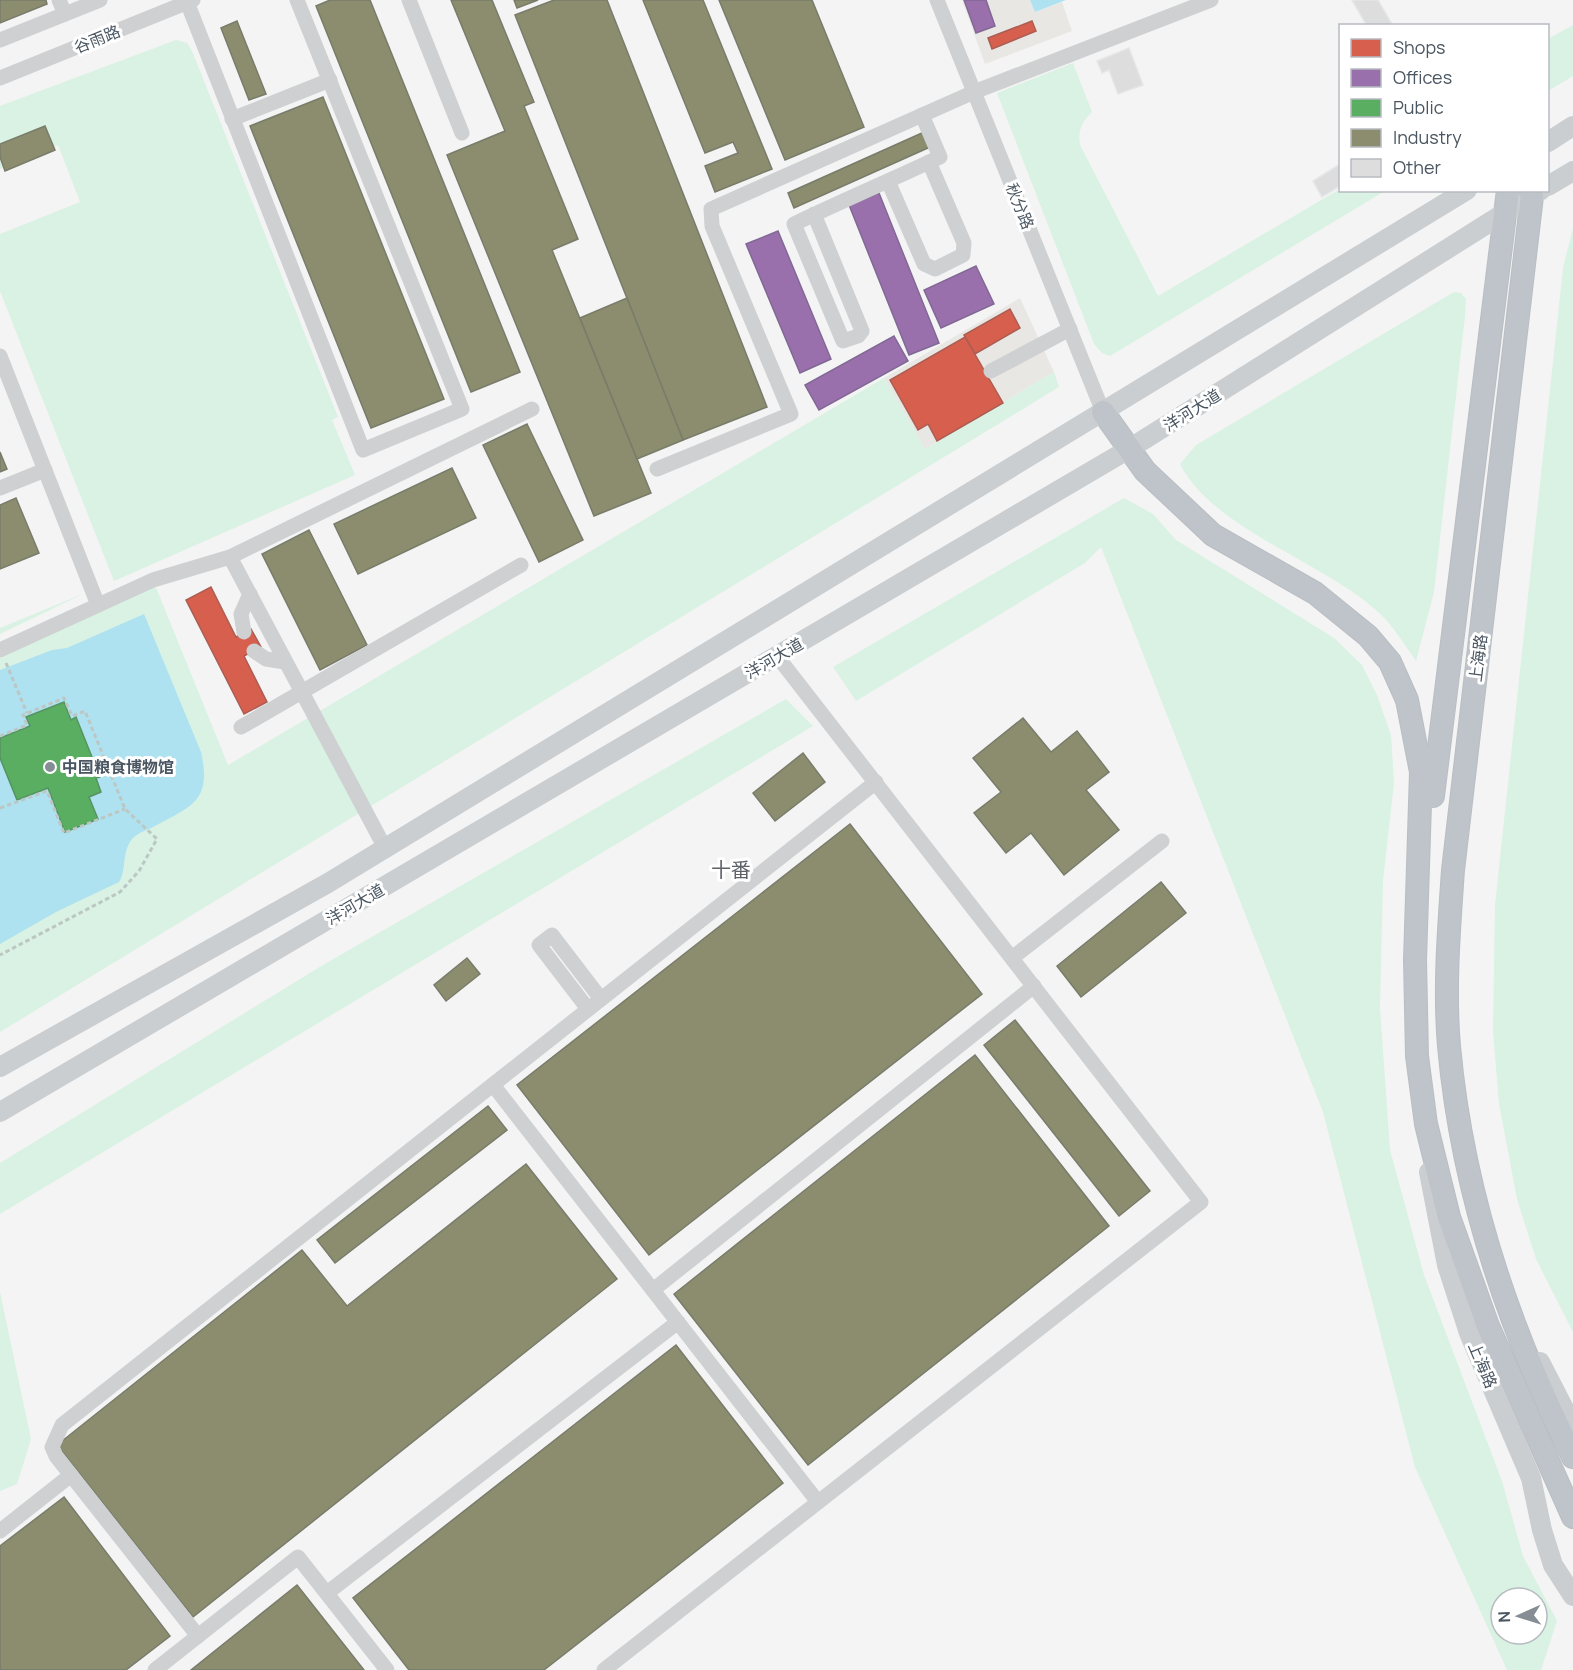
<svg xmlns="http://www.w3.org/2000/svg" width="1573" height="1670" font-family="Manrope,'Noto Sans SC',sans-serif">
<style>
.commercial{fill:#e8e7e3}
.green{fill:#d9f2e3;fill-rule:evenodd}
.water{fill:#aee2f0}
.shops{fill:#d6604d;stroke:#ac5d53;stroke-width:1.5}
.offices{fill:#9970ab;stroke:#816895;stroke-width:1.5}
.public{fill:#5aae61;stroke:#559461;stroke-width:1.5}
.industry{fill:#8c8c6e;stroke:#787c6a;stroke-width:1.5}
.building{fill:#ddddde;stroke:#e5e6e7;stroke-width:1.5}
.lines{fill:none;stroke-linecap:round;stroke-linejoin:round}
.highway-casing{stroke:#b9bec3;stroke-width:24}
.path{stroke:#bcc7c4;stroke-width:3;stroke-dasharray:4.5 3;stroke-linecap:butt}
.minor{stroke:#ced0d2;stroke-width:15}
.major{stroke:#caced1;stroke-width:20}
.highway{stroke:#bec4c9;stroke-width:22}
.poi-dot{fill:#868d94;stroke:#fff;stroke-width:2}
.labels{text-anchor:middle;stroke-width:6;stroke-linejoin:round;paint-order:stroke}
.street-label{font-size:16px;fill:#4a5661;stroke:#fff}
.poi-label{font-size:16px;font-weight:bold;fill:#4a5661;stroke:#fff;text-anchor:start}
.quarter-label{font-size:20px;fill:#5f6368;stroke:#fff}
</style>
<rect width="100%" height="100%" fill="#f4f4f4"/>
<g class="commercial">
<path d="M962,0H1030L1035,12L1062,2L1072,31L985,64Z"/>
<path d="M1020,298L1054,372L925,449L884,378Z"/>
</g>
<g class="green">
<path d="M1573,25V76L1548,91V39Z"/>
<path d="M176,40L187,43L192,51L338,417L332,420L355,475L114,581L0,291V234L80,202L58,145L0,169V106Z"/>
<path d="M1073,63L1092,112C1081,123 1078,130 1080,145L1158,296L1340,189L1385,191L1110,356L1102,353L1094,344L997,93Z"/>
<path d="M1573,228V1332L1536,1259L1517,1199L1499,1104L1493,1031L1495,905L1563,268Z"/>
<path d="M1454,292L1461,293L1466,299L1465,316L1434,592L1416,661C1404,644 1393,625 1377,611C1322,561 1213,529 1180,464L1196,445Z"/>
<path d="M1054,372L1059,387L0,1032V658L155,585L228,765L884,378L925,449Z"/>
<path d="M1124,498L1153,514L1176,540L1334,638L1362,665L1377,695L1391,735L1394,783L1383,881L1380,1008L1390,1150L1424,1275L1502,1481L1523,1556L1557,1621L1541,1670H1507L1415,1467L1323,1112L1101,547L1085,563L856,701L833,667ZM1501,1598H1537V1634H1501Z"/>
<path d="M85,593L0,634V628Z"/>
<path d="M786,699L813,726L0,1214V1163L323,965Z"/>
<path d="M0,1292L31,1439L17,1484L0,1491Z"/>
</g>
<g class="water">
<path d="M1030,0H1066L1035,12Z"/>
<path d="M144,614L201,752C212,801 192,806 153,827C147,830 138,833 133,838C121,851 127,869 119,882L56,912L0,944V670L52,650L67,648Z"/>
</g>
<g class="shops">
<path d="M1032,21L1036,31L992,49L988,38Z"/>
<path d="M1010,309L1020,328L975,354L964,335Z"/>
<path d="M965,337L1003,403L937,441L928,424L918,430L890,380Z"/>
<path d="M211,587L236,637L251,629L261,647L244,656L267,702L244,714L186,600Z"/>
</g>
<g class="offices">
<path d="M964,0H986L995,26L976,33Z"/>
<path d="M879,193L939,343L909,355L849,205Z"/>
<path d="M778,231L831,359L800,373L746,244Z"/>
<path d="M976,266L994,304L941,328L924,290Z"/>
<path d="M894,336L908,361L819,410L805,385Z"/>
</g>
<path class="public" d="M64,702L71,720L76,717L100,777L96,778L101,792L89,797L98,819L65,832L48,788L17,800L0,758V738L30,726L26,717Z"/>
<g class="industry">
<path d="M0,0H46L47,4L0,23Z"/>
<path d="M330,0H370L520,372L471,392L316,6Z"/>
<path d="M451,0H492L534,102L524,106L578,239L552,250L651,493L594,516L447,155L505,131Z"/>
<path d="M514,0H538L517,8Z"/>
<path d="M554,0H607L767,407L683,440L515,15Z"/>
<path d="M643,0H703L772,169L715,192L705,166L738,153L733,142L705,153Z"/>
<path d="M719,0H812L864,127L785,160Z"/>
<path d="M237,21L266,94L249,100L221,28Z"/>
<path d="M323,97L444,399L371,428L250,126Z"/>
<path d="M45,126L55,150L5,171L0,157V144Z"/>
<path d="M924,132L930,147L794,208L788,193Z"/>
<path d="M627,298L683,440L637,459L580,318Z"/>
<path d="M527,424L583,540L539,562L483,445Z"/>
<path d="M0,452L7,469L0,472Z"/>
<path d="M452,468L476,518L358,574L334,524Z"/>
<path d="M16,498L39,553L0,569V505Z"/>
<path d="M309,530L367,645L320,670L262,554Z"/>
<path d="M1023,718L1051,752L1077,731L1109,772L1086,790L1119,830L1064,875L1031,833L1006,853L974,813L1001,792L973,758Z"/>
<path d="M803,753L825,782L775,821L753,793Z"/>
<path d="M850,824L982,994L649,1255L517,1085Z"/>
<path d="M1161,882L1186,913L1081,997L1057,966Z"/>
<path d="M467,958L480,974L446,1001L434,985Z"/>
<path d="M1015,1020L1150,1191L1119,1216L984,1045Z"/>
<path d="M975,1055L1109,1226L808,1465L674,1294Z"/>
<path d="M488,1106L507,1130L335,1263L317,1240Z"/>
<path d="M526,1164L617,1279L193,1617L57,1445L302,1250L347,1306Z"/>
<path d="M676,1345L783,1483L544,1670H409L353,1598Z"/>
<path d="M64,1497L170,1636L126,1670H0V1546Z"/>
<path d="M297,1585L364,1670H191Z"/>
</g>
<g class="building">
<path d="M1352,0H1378L1393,26H1367Z"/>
<path d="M1129,48L1143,85L1118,94L1109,70L1102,73L1097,61Z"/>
<path d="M1340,164V186L1322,197L1313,181Z"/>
</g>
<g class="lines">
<g class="highway-casing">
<g id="highway">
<path d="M1529,190L1532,196L1453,870C1449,929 1444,988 1449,1046C1462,1191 1508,1328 1573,1457"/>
<path d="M1103,412L1145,471L1213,535L1315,593L1368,636L1390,662L1407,700L1421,772L1415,960L1417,1056L1426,1124L1449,1217L1488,1326L1573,1517"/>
<path d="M1433,796L1508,190"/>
</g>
</g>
<g class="path">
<path d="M6,663L27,713"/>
<path d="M0,736L27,725L23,715L64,698L72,716L85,711L125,809L157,839L139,871L120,892L0,955"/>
<path d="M0,808L47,791L64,833L125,809"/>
</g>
<g class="minor">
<path d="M59,0L65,14"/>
<path d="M409,0L462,133"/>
<path d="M937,0L1103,412"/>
<path d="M187,2L363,450L462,409L297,0"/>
<path d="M0,40L100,0"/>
<path d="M0,78L193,0"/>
<path d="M232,119L330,80"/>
<path d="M888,181L924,264L935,269L963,255L964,243L929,162"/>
<path d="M814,214L862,331L858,336L843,341L794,224C842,201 891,180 940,157L922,115"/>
<path d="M0,356L98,605"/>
<path d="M991,371L1070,329"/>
<path d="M657,469L791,414L712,226L711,209L974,92L1211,0"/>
<path d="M0,488L45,470"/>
<path d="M230,557L385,848"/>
<path d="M244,632L241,614L250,594"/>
<path d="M0,650L153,580L230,557L532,409"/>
<path d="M254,651L266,659L285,662"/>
<path d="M241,727L521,565"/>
<path d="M1012,958L1162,841"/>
<path d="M588,1009L539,945L552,935L601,999"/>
<path d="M493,1085L818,1502"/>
<path d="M653,1290L1034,986"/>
<path d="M0,1531L71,1475"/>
<path d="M327,1593L678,1322"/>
<path d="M198,1636L56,1456L52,1447L62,1425L876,782"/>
<path d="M155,1670L298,1557L387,1670"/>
<path d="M604,1670L1201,1202L777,656"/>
</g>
<g class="major">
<path d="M1548,142L1573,126"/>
<path d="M1548,186L1573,171"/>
<path d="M0,1067L328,883L1467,190"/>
<path d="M0,1112L1129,449L1541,190"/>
<path d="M1429,1172L1447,1265L1469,1333L1531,1478L1542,1530L1553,1565L1573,1596"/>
<path d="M1540,1362L1573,1426"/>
</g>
<use href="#highway" class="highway"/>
</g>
<circle class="poi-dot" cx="50" cy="767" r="6"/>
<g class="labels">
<g class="street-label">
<text transform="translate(97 39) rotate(-22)" y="6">谷雨路</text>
<text transform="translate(1020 206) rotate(68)" y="6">秋分路</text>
<text transform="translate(1192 410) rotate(-32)" y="6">洋河大道</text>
<text transform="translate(774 658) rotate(-30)" y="6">洋河大道</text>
<text transform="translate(1478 658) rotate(-83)" y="6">上海路</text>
<text transform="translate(355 904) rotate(-30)" y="6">洋河大道</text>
<text transform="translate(1483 1365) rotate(67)" y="6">上海路</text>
</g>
<g class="poi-label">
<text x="62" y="773">中国粮食博物馆</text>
</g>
<g class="quarter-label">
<text x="731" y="877">十番</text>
</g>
</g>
<rect x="1339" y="24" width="210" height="168" fill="#ffffff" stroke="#b7bbc0" stroke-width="1.5"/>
<rect x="1351" y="39" width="30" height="18" fill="#d6604d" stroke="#b7bbc0" stroke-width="1.5"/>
<text x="1393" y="54" font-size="18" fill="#4a5661">Shops</text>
<rect x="1351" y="69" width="30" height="18" fill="#9970ab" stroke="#b7bbc0" stroke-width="1.5"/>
<text x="1393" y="84" font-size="18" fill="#4a5661">Offices</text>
<rect x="1351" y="99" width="30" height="18" fill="#5aae61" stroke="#b7bbc0" stroke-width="1.5"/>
<text x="1393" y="114" font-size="18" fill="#4a5661">Public</text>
<rect x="1351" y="129" width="30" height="18" fill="#8c8c6e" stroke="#b7bbc0" stroke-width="1.5"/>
<text x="1393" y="144" font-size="18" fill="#4a5661">Industry</text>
<rect x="1351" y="159" width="30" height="18" fill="#ddddde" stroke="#b7bbc0" stroke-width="1.5"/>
<text x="1393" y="174" font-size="18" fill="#4a5661">Other</text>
<g transform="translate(1519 1616) rotate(267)"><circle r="28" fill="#ffffff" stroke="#b7bbc0" stroke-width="1.5"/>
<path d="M0-4.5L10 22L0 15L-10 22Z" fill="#868d94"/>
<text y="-9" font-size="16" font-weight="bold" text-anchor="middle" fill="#4a5661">N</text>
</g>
</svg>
